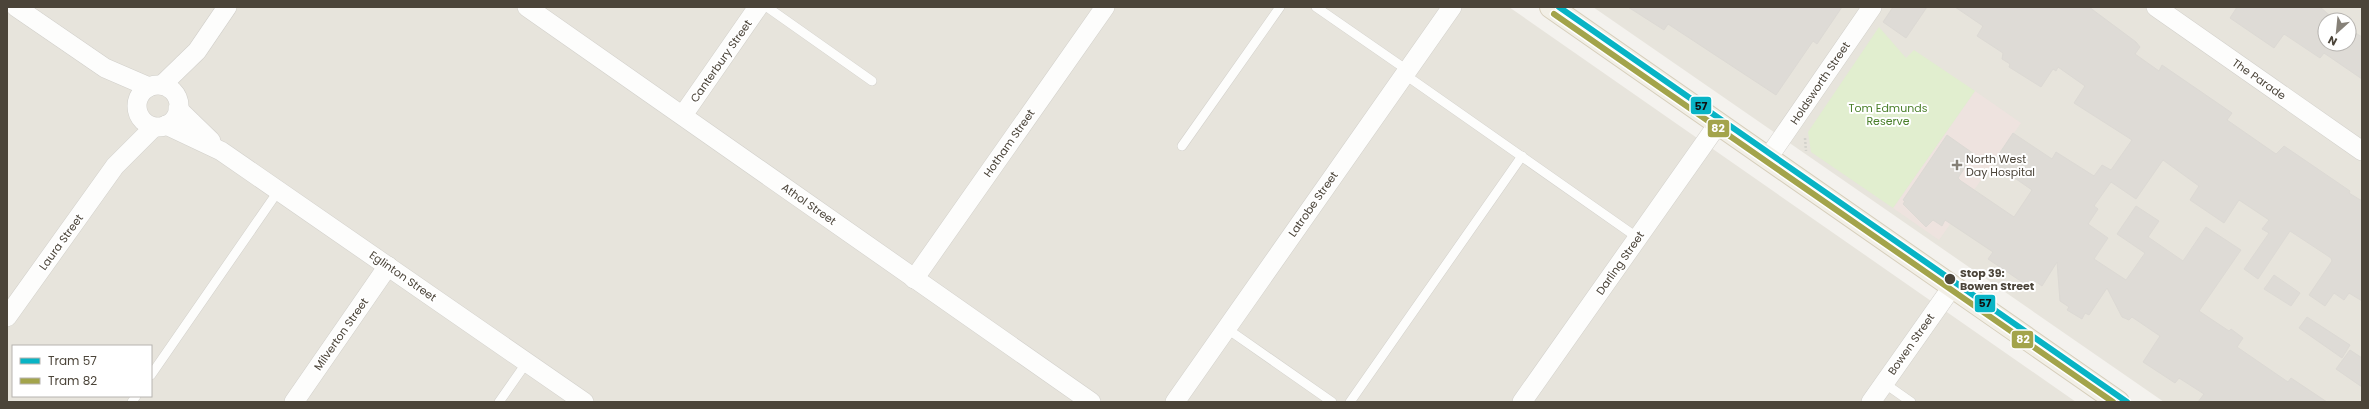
<svg xmlns="http://www.w3.org/2000/svg" width="2369" height="409" font-family="Poppins,sans-serif">
<style>
.residential{fill:#e7e4dc;fill-rule:evenodd}
.medical{fill:#eee3df}
.green{fill:#e1eecf}
.building{fill:#dedbd6;stroke:#dcd9d4}
.lines{fill:none;stroke-linecap:round;stroke-linejoin:round}
.service-casing{stroke:#d2d0cb;stroke-width:10}
.minor-casing{stroke:#d2d0cb;stroke-width:20}
.primary-casing{stroke:#d6cebb;stroke-width:24}
.path{stroke:#d3d2cc;stroke-width:2.5;stroke-dasharray:2 2;stroke-linecap:butt}
.service{stroke:#fdfdfc;stroke-width:9}
.minor{stroke:#fdfdfc;stroke-width:19}
.primary{stroke:#f2efe6;stroke-width:22}
.tram-1-casing{stroke:#fff;stroke-width:9}
.tram-2-casing{stroke:#fff;stroke-width:9}
.tram-1{stroke:#08b4c5;stroke-width:6}
.tram-2{stroke:#a3a44b;stroke-width:6}
.poi-dot{fill:#868178;stroke:#fff;stroke-width:1.5}
.stop-dot{fill:#4b4439;stroke:#fff;stroke-width:1.5}
.labels{text-anchor:middle;stroke-width:4;stroke-linejoin:round;paint-order:stroke}
.street-label{font-size:11px;fill:#4b4439;stroke:#fff}
.park-label{font-size:11px;fill:#4a7f2a;stroke:#fff}
.poi-label{font-size:11px;fill:#4b4439;stroke:#fff;text-anchor:start}
.stop-label{font-size:11px;font-weight:bold;fill:#4b4439;stroke:#fff;text-anchor:start}
.line-badge{stroke:#fff;stroke-width:1.5}
.badge-label{font-size:11px;text-anchor:middle;font-weight:bold;fill:#fff}
.pale-badge-label{font-size:11px;text-anchor:middle;font-weight:bold;fill:#111}
</style>
<rect width="100%" height="100%" fill="#f4f2ee"/>
<g class="residential">
<path d="M7,7H1509L2076,402H7ZM13,346H151V396H13Z"/>
<path d="M1593,7H2362V402H2164ZM2325,20H2349V44H2325Z"/>
</g>
<path class="medical" d="M1975,91L2021,123L1939,240L1893,208Z"/>
<path class="green" d="M1879,27L1906,58L1914,50L1975,91L1893,208L1811,152L1808,132Z"/>
<g class="building">
<path d="M1628,7H1842L1817,44L1813,41L1776,95L1668,24L1664,30Z"/>
<path d="M1893,7H1927L1906,38L1883,22Z"/>
<path d="M1955,7H2089L2136,42L2140,47L2135,54L2159,71L2162,65L2232,113L2227,120L2276,154L2284,146L2350,191L2349,193L2362,201V301L2349,293L2344,300L2334,293L2325,306L2309,295L2332,261L2331,258L2290,231L2258,279L2244,269L2269,233L2262,229L2269,220L2239,200L2224,223L2190,200L2199,186L2163,160L2136,199L2111,182L2094,206L2098,209L2088,224L2108,238L2094,259L2126,280L2145,253L2117,234L2136,206L2159,221L2148,237L2183,261L2206,227L2241,250L2199,311L2229,331L2231,329L2243,338L2237,347L2288,382L2291,378L2327,402H2198L2204,394L2179,378L2175,383L2143,362L2160,336L2132,317L2129,320L2122,317L2107,288L2089,315L2085,313L2082,319L2067,310L2069,307L2060,301L2057,262L2042,286L2035,281L2031,287L2028,286L1988,259L1993,252L1945,220L1942,226L1933,220L1926,227L1903,204L1905,201L1903,200L1947,135L1974,154L1958,178L1961,181L2014,217L2032,190L1993,163L2013,133L2052,159L2056,152L2094,176L2102,165L2111,170L2132,140L2074,103L2085,86L2058,67L2056,71L2053,69L2041,87L2009,67L2010,64L2002,59L2003,53L1977,36L1983,26Z"/>
<path d="M2237,7H2320L2335,20H2325V44H2349V29L2362,37V79L2324,53L2320,58L2284,34L2274,48L2230,18Z"/>
<path d="M2274,275L2300,293L2291,306L2264,289Z"/>
<path d="M2307,317L2350,345L2342,358L2299,328Z"/>
<path d="M2350,350L2362,358V387L2336,369Z"/>
</g>
<g class="lines">
<g class="service-casing">
<g id="service">
<path d="M767,7L872,81"/>
<path d="M1316,7L1407,70"/>
<path d="M1404,74L1638,238"/>
<path d="M1182,146L1280,7"/>
<path d="M1226,328L1332,402"/>
<path d="M151,375L279,190"/>
<path d="M1884,383L1911,402"/>
<path d="M132,402L136,396"/>
<path d="M499,402L527,362"/>
<path d="M1350,402L1522,156"/>
</g>
</g>
<g class="minor-casing">
<g id="minor">
<path d="M16,7L105,68L149,87"/>
<path d="M527,7L1091,402"/>
<path d="M2156,7L2362,151"/>
<path d="M162,85L197,51L227,7"/>
<circle cx="158" cy="106" r="21"/>
<path d="M178,109L211,141"/>
<path d="M683,115L758,7"/>
<path d="M166,125L221,151L584,402"/>
<path d="M1768,158L1872,7"/>
<path d="M914,279L1105,7"/>
<path d="M7,317L115,166L154,127"/>
<path d="M294,402L388,266"/>
<path d="M1175,402L1452,7"/>
<path d="M1522,402L1718,124"/>
<path d="M1871,402L1952,287"/>
</g>
</g>
<g class="primary-casing">
<path id="primary" d="M1551,7L2118,402"/>
</g>
<path class="path" d="M1805,138L1806,151"/>
<use href="#service" class="service"/>
<use href="#minor" class="minor"/>
<use href="#primary" class="primary"/>
<g class="tram-1-casing">
<path id="tram-1" d="M1559,7L2127,402"/>
</g>
<g class="tram-2-casing">
<path id="tram-2" d="M1554,14L2113,402"/>
</g>
<use href="#tram-1" class="tram-1"/>
<use href="#tram-2" class="tram-2"/>
</g>
<path class="poi-dot" d="M1955 159h4v4h4v4h-4v4h-4v-4h-4v-4h4z"/>
<circle class="stop-dot" cx="1950" cy="279" r="6"/>
<g class="labels">
<g class="street-label">
<text transform="translate(721 61) rotate(-55)" y="4">Canterbury Street</text>
<text transform="translate(2259 79) rotate(35)" y="4">The Parade</text>
<text transform="translate(1820 83) rotate(-56)" y="4">Holdsworth Street</text>
<text transform="translate(1009 143) rotate(-55)" y="4">Hotham Street</text>
<text transform="translate(809 204) rotate(35)" y="4">Athol Street</text>
<text transform="translate(1313 204) rotate(-55)" y="4">Latrobe Street</text>
<text transform="translate(61 242) rotate(-54)" y="4">Laura Street</text>
<text transform="translate(1620 263) rotate(-55)" y="4">Darling Street</text>
<text transform="translate(403 276) rotate(35)" y="4">Eglinton Street</text>
<text transform="translate(341 334) rotate(-55)" y="4">Milverton Street</text>
<text transform="translate(1911 344) rotate(-55)" y="4">Bowen Street</text>
</g>
<g class="park-label">
<text x="1888" y="112">Tom Edmunds<tspan x="1888" dy="13">Reserve</tspan></text>
</g>
<g class="poi-label">
<text x="1966" y="163">North West<tspan x="1966" dy="13">Day Hospital</tspan></text>
</g>
<g class="stop-label">
<text x="1960" y="277">Stop 39:<tspan x="1960" dy="13">Bowen Street</tspan></text>
</g>
</g>
<g class="line-badge">
<rect x="1690" y="96" width="22" height="19" rx="4" fill="#08b4c5"/>
<rect x="1707" y="119" width="23" height="19" rx="4" fill="#a3a44b"/>
<rect x="1974" y="294" width="22" height="19" rx="4" fill="#08b4c5"/>
<rect x="2011" y="330" width="23" height="19" rx="4" fill="#a3a44b"/>
</g>
<g class="badge-label">
<text x="1718" y="132">82</text>
<text x="2023" y="343">82</text>
</g>
<g class="pale-badge-label">
<text x="1701" y="110">57</text>
<text x="1985" y="307">57</text>
</g>
<rect width="2369" height="409" fill="none" stroke="#4b4439" stroke-width="16"/>
<rect x="12" y="345" width="140" height="52" fill="#ffffff" stroke="#b7b4b0"/>
<rect x="20" y="358" width="20" height="6" fill="#08b4c5" stroke="#b7b4b0"/>
<text x="48" y="365" font-size="12" fill="#4b4439">Tram 57</text>
<rect x="20" y="378" width="20" height="6" fill="#a3a44b" stroke="#b7b4b0"/>
<text x="48" y="385" font-size="12" fill="#4b4439">Tram 82</text>
<g transform="translate(2337 32) rotate(207)"><circle r="19" fill="#ffffff" stroke="#b7b4b0"/>
<path d="M0-3L7 15L0 10L-7 15Z" fill="#868178"/>
<text y="-6" font-size="11" font-weight="bold" text-anchor="middle" fill="#4b4439">N</text>
</g>
</svg>
